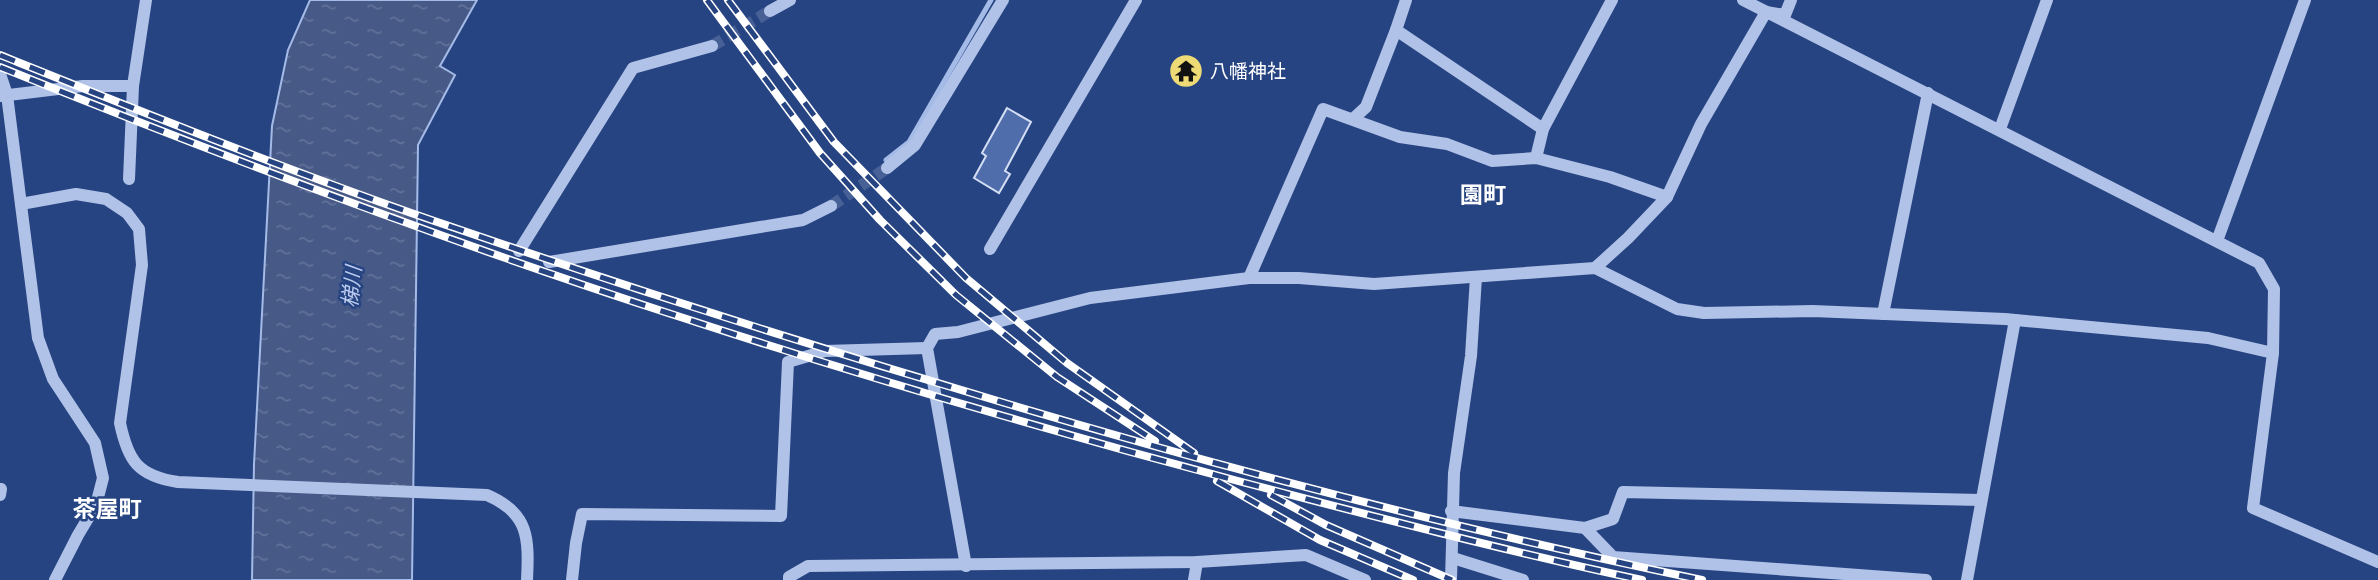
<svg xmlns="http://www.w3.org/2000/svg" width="2378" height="580" font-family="'Titillium Web','Noto Sans JP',sans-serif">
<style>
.water{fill:url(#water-ripples);stroke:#a5bbe7;stroke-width:2}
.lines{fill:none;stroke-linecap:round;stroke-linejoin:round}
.stream{stroke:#a5bbe7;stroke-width:5}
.building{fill:#506dab;stroke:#d3def5;stroke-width:2}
.minor-tunnel{stroke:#476095;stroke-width:12;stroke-dasharray:12 6;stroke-linecap:butt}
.minor{stroke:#b0c2e7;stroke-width:12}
.rail-casing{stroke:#fff;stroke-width:8}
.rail{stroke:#274482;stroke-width:5;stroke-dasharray:16;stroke-linecap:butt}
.labels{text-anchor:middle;stroke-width:5;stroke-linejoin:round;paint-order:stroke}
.poi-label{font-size:19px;fill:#fff;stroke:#274482;text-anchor:start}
.water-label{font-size:21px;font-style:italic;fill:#bcccee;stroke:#274482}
.quarter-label{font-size:23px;font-weight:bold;fill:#fff;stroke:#274482}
</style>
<defs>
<pattern id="water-ripples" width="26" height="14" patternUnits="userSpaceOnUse" patternTransform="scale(1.75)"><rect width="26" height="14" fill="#465987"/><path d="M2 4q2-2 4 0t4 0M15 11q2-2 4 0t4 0" fill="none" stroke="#627299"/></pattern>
</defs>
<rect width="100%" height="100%" fill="#274482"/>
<path class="water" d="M310,0H477L440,66L455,75L418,145L412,580H252L254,464L272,126L288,50Z"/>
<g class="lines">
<path class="stream" d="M886,160L909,142L991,0"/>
</g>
<path class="building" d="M1007,108L1031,122L1005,171L1010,174L999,193L974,178L986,156L982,153Z"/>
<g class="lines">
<g class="minor-tunnel">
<path d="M712,46L770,11"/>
<path d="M831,206L887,168"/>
</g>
<g class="minor">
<path d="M1406,0L1396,30L1543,129"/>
<path d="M1743,0L2259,263L2274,289L2273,353L2253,508L2378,562"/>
<path d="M770,11L790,0"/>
<path d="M0,74L7,95L38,338L53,379L95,443L103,478L96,505L78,535L55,580"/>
<path d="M0,96L83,86H133"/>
<path d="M1353,119L1366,107L1396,30"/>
<path d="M2000,129L2047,0"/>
<path d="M1536,158L1543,129L1612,0"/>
<path d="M887,168L915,145L1003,0"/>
<path d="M129,179L133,86L146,0"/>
<path d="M21,204L76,194L106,199L127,213L139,229L142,265L120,423C128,461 138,476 178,482L487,495C529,513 529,538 527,580"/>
<path d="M2217,241L2305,0"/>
<path d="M990,249L1136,0"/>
<path d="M519,251L633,68L712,46"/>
<path d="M549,262L803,220L831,206"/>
<path d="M1595,268L1628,238L1667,197L1701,124L1766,12L1785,15L1791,0"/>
<path d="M1249,278L1323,109L1400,137L1447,144L1492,161L1536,158L1610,177L1667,197"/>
<path d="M1883,314L1928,93"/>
<path d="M0,495L1,489"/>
<path d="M1451,511L1585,528L1613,557L1926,580"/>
<path d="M1585,528L1613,519L1623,492L1981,500"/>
<path d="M1453,558L1523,580"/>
<path d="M966,566L927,348L935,334L958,332L1090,298L1249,278H1299L1374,284L1595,268L1677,309L1704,313L1813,311L2005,319L2208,338L2273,353"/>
<path d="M572,580L576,543L582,514L781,516L788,362L825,351L927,348"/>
<path d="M789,580V577L808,566L1197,562L1306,555L1365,580"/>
<path d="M1194,580L1197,562"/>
<path d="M1451,580L1454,473L1471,356L1476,277"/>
<path d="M1967,580L2015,320"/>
</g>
<g class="rail-casing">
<g id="rail">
<path d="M707,0L820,153L880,220L956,295L1057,377L1155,441"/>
<path d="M728,0L834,142L966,278L1067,363L1194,453"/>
<path d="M0,55C150,115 299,175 452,227C633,289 815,347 998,401C1230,470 1465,531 1702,580"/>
<path d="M0,67C219,155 441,239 665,312C855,374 1046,430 1238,481C1372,516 1506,551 1642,580"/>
<path d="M1217,481L1320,540L1413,580"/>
<path d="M1271,495L1326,525L1452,580"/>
</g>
</g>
<use href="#rail" class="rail"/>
</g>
<defs>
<g id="temple-disc" transform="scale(1.75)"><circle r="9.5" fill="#efdb76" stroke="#274482"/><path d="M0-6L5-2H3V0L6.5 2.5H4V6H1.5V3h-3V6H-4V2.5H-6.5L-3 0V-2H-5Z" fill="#111"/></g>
</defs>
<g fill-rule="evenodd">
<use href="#temple-disc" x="1186" y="71"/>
</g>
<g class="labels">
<g class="poi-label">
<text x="1210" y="78">八幡神社</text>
</g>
<g class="water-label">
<text transform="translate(352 287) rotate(-84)" y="7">梯川</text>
</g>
<g class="quarter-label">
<text x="1483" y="203">園町</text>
<text x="107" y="517">茶屋町</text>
</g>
</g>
</svg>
